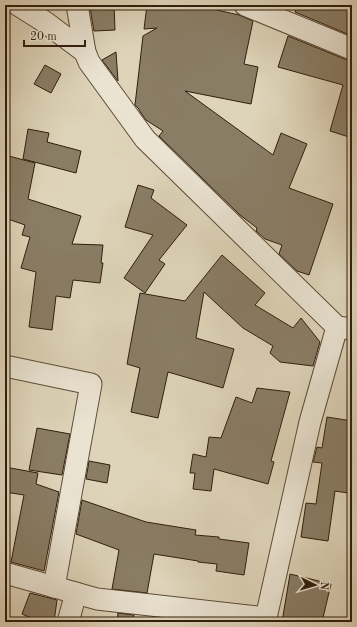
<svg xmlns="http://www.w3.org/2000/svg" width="357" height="627" font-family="'Old Standard TT',serif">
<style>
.building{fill:#8a7d66;stroke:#301e0d}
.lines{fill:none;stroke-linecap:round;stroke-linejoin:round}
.minor-casing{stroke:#5c4c38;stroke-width:23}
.minor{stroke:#eae3d2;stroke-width:21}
</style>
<rect width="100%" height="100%" fill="#ded4b9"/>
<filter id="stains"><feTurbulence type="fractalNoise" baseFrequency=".005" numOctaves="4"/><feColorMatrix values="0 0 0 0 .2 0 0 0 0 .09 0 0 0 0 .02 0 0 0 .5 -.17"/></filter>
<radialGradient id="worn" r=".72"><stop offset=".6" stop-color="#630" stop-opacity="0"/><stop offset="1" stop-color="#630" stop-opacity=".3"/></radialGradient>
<g class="building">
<path d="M90,5H114L115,30L94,31L91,14Z"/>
<path d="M147,5H219L217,10L239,15L253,21L244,64L258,67L251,104L185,91L273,155L281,133L307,144L289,188L333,204L309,275L297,271L279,254L282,245L265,239L256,231L257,228L240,215L159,136L163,131L146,120L139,110V109L135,105L143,36L157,28L144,29Z"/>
<path d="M297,5H306L320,7L321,5H352V36L295,12Z"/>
<path d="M288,36L347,60L352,61V138L330,131L343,85L278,67Z"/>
<path d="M116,52L118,81L102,60Z"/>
<path d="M45,65L61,74L51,93L34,84Z"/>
<path d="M28,129L49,133L47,142L81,151L76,173L23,159Z"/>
<path d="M5,155L35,163L28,199L81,216L72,244L103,245L101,263H103L100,283L73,280L70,298L56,296L52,330L29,327L36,272L21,268L30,237L22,235L25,225L5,218Z"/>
<path d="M138,185L154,190L151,198L187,225L159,260L165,264L145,293L124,278L153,235L125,227Z"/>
<path d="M222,255L265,293L255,305L293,328L301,318L320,342L313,366L280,362L270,353L273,346L243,328L204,292L196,338L234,349L223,388L168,372L158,418L131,412L140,368L127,364L140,293L185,301Z"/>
<path d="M257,388L290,392L271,461L274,462L268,484L214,469L211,491L193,489L195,473H190L193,454L206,457L209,437L221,438L236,397L252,403Z"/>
<path d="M327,417L352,421V464L348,493L335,491L328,541L301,537L306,503L316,504L322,463L313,462L317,447L322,448Z"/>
<path d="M37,428L70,434L62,475L29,470Z"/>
<path d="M89,461L110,465L107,483L86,479Z"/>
<path d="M5,467L38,473L36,484L59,492L44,571L11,562L24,495L5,492Z"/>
<path d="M82,500L146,522L196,530L195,535L219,537V539L249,543L244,575L216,571L217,564L198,562V561L154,554L147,593L112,589L119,550L76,534Z"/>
<path d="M290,574L331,584L322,622H282Z"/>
<path d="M30,593L57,600L54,622H40L22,614Z"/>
<path d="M118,613L134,615L133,622H117Z"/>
</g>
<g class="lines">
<g class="minor-casing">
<g id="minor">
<path d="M18,5L45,22L85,52"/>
<path d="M77,5L85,52L89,62L145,139L337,327L352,329"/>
<path d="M245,5L352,49"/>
<path d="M5,366L91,384L54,587"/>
<path d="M5,573L97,599L266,618"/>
<path d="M68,622L76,593"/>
<path d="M267,622L266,618L310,422L337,327"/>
</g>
</g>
<use href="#minor" class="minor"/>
</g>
<rect width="357" height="627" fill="none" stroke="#ded4b9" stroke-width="20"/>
<rect x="6" y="6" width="345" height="615" fill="none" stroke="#301e0d" stroke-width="2"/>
<rect x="10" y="10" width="337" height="607" fill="none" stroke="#301e0d"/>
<g transform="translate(315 585) rotate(95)" stroke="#eae3d2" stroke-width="3" paint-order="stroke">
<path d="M0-3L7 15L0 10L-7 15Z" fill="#301e0d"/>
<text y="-6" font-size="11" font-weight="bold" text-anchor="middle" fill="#301e0d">N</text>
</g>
<path d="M24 40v6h61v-6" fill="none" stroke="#301e0d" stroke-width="2"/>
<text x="30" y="40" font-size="12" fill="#301e0d" stroke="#eae3d2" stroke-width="3" paint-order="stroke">20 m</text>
<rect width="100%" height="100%" filter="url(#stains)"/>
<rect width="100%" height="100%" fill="url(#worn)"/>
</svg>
